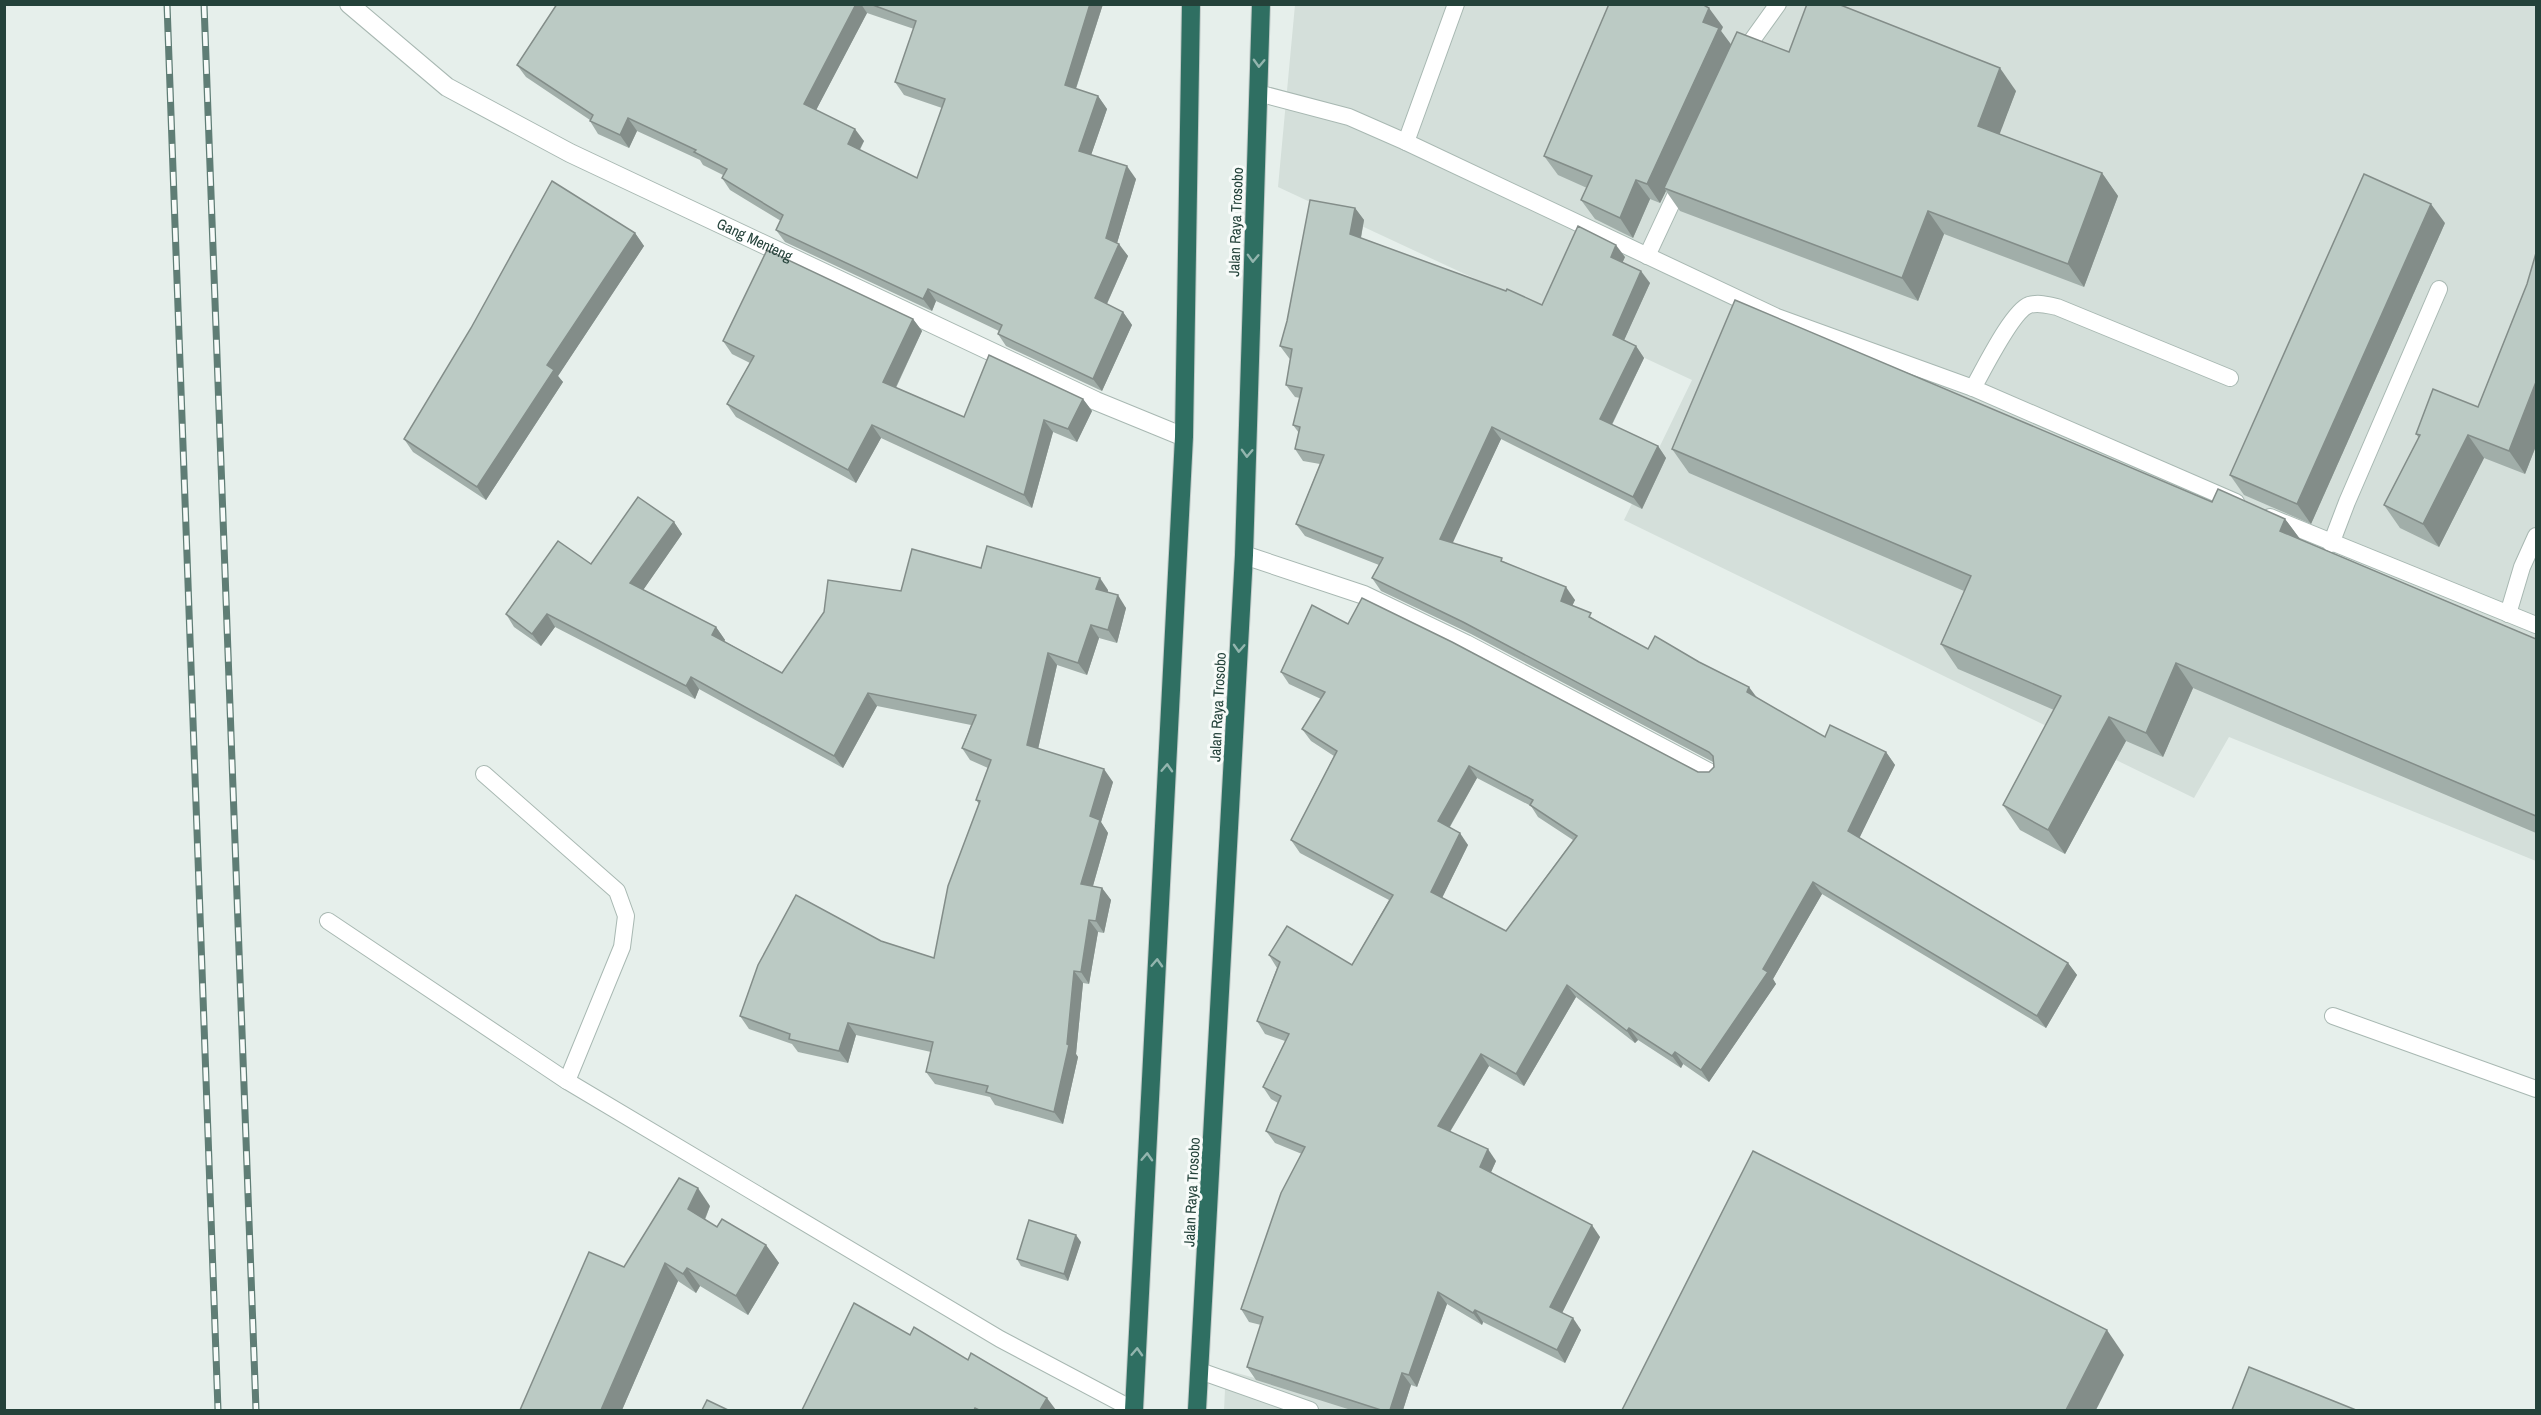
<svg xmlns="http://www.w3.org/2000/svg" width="2541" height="1415" font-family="'Archivo Narrow',sans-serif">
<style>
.built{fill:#d4dfda}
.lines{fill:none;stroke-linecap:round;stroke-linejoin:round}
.lane-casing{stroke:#a8b8b2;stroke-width:18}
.street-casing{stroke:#a8b8b2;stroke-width:20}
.highway-casing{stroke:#c2cac8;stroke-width:20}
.lane{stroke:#fff;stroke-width:16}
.street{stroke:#fff;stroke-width:18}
.highway{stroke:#2f6f62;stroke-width:18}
.rail-casing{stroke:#5f7d75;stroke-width:7}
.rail{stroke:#f7fbf9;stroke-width:4.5;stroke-dasharray:14;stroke-linecap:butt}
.wall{fill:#a1aea9;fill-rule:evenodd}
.shaded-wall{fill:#838d89}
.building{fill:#bbcac4;stroke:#838d89;stroke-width:1.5;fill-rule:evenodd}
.oneway{stroke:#93b5ae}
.labels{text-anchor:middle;stroke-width:6;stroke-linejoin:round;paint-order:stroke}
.street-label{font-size:15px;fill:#24423a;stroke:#f7fbf9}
</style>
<rect width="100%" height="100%" fill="#e6efeb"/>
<g class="built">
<path d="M1295,5H2536V861L2229,737L2194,798L1624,520L1692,380L1278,187Z"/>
<path d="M1226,1370L1369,1410H1224Z"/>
</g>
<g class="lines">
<g class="lane-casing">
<g id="lane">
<path d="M1740,57L1778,4"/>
<path d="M1258,93L1349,117L1406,142L1777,317L1973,388L2236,502"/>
<path d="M1406,142L1456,4"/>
<path d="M1647,256L1682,181"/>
<path d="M1973,388C1983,371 2012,311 2029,305C2039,302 2047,305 2057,307L2230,378"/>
<path d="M2270,517L2536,625"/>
<path d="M2331,544L2347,502L2439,289"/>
<path d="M2508,614L2522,567L2536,536"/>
<path d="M484,774L617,891L626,916L622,947L567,1081"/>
<path d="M328,921L567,1081L1000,1339L1134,1410"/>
<path d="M2333,1016L2536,1089"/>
<path d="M1200,1371L1310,1410"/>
</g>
</g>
<g class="street-casing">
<g id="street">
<path id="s1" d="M349,4L447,87L570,153L1096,401L1184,437"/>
<path d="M1244,555L1364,595L1466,644L1712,774"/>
</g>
</g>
<g class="highway-casing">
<g id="highway">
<path d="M1134,1410L1184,437L1191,4"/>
<path d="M1197,1410L1244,555L1261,4"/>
</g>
</g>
<use href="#lane" class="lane"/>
<use href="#street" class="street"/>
<use href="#highway" class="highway"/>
<g class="rail-casing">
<g id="rail">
<path d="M167,4L218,1410"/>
<path d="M204,4L256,1410"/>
</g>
</g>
<use href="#rail" class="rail"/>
</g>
<g class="wall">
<path d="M557,4H1103L1076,89L1098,96L1107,109L1091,155L1136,179L1117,243L1128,256L1107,304L1123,312L1132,325L1102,391L1006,346L998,334L999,331L936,301L932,311L785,242L776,230L781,221L730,190L722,178L723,175L703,165L700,160L637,131L629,148L598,134L590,121V120L526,77L517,65ZM867,13L914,29L895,82L904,95L942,108L917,178L860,150L864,141L816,110Z"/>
<path d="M1723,27L1721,31L1731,45L1789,52L2016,91L1999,134L2102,173L2118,196L2084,287L1944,234L1918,301L1680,211L1666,191L1660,203L1650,199L1633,238L1595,219L1581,200L1587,188L1558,175L1544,156Z"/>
<path d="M1355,208L1364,220L1361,238L1542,305L1625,257L1622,263L1650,283L1624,340L1636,346L1644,358L1612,425L1658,446L1666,458L1642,509L1501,439L1452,543L1505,562L1575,600L1572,605L1596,620L1648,649L1757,698L1825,737L1886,752L1895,765L1859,838L2068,963L2077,975L2046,1028L1822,894L1773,979L1776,984L1709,1082L1683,1064L1681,1068L1638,1040L1635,1043L1576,997L1524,1086L1489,1066L1450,1132L1496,1161L1491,1172L1600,1237L1562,1313L1581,1330L1565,1363L1483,1322L1482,1325L1447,1304L1417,1387L1411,1385L1403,1410H1351L1256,1380L1247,1367L1261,1325L1249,1322L1241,1309L1302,1154L1275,1143L1266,1131L1278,1103L1271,1099L1263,1087L1285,1041L1265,1034L1257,1021L1277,968L1269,955L1352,965L1389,900L1300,853L1291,840L1334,756L1311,741L1302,729L1321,699L1289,684L1281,672L1348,624L1698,772H1709L1714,767L1713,762L1471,634L1381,591L1372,578L1379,565L1305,536L1296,524L1320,464L1303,461L1295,449L1299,433L1293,425L1300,398L1295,397L1286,385L1290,359L1289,358L1280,346ZM1477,778L1531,806L1538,817L1573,840L1506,931L1442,898L1468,845L1450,827Z"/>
<path d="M2445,223L2311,524L2244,495L2230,475Z"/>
<path d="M635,233L644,246L558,376L563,382L486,500L413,452L404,439Z"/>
<path d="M2536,253V446L2525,474L2484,458L2439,547L2400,528L2384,505L2419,438L2416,434L2478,407L2527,284Z"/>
<path d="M913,319L922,331L896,388L964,417L1083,399L1092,411L1077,442L1053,432L1032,508L881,438L856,483L736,417L727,404L750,363L732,354L723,341Z"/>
<path d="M1672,449L2212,502L2285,519L2300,539L2536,639V833L2193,688L2163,757L2126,741L2065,854L2020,830L2003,805L2054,710L1958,669L1941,644L1964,591L1689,473Z"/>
<path d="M674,522L682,534L643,590L716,627L725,640L724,641L782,673L901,591L981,568L1108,590V593L1126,608L1117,643L1099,638L1087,675L1057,665L1038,749L1113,782L1101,822L1108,833L1093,886L1102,888L1111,900L1104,933L1098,932L1089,984L1083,983L1076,1054L1078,1057L1063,1124L995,1105L990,1097L935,1084L926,1072L931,1052L856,1035L848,1063L798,1052L792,1044L749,1029L740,1016L881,941L934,958L979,804L976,800L988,768L970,760L962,748L971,725L877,706L843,768L699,689L695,699L555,627L541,646L514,627L506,614L591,564Z"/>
<path d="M710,1206L705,1220L717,1227L766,1245L779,1263L748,1315L700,1286L696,1293L678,1281L622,1410L624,1267Z"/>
<path d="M1081,1242L1068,1281L1021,1266L1017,1259Z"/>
</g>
<g class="shaded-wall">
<path d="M856,4H861L867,13L813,116L804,104Z"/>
<path d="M1090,4H1103L1073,97L1065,85Z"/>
<path d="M1709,8L1723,27L1721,31L1733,47L1664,188L1666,191L1660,203L1647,184L1703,22Z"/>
<path d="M2000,68L2016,91L1994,149L1978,126Z"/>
<path d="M1098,96L1107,109L1088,164L1079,151Z"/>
<path d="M628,118L637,131L629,148L620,135Z"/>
<path d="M855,129L864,141L856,156L848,144Z"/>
<path d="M1127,166L1136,179L1115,250L1106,238Z"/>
<path d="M2102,173L2118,196L2084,287L2068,264Z"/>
<path d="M1636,180L1650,199L1633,238L1620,218Z"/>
<path d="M2431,204L2445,223L2311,524L2297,504Z"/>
<path d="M1355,208L1364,220L1359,247L1350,234Z"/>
<path d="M1928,211L1944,234L1918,301L1902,278Z"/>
<path d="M635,233L644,246L558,376L563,382L486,500L477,487L547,365Z"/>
<path d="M1119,244L1128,256L1104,310L1095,298Z"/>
<path d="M1616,245L1625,257L1619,270L1611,257Z"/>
<path d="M1641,271L1650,283L1621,347L1613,335Z"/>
<path d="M928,289L936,301L932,311L923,299Z"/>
<path d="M1123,312L1132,325L1102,391L1093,379Z"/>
<path d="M913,319L922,331L892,395L883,382Z"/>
<path d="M1636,346L1644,358L1608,432L1600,419Z"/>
<path d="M2536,382V446L2525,474L2509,451Z"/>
<path d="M1083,399L1092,411L1077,442L1068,429Z"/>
<path d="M1044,420L1053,432L1032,508L1024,495Z"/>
<path d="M872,425L881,438L856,483L848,470Z"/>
<path d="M1492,427L1501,439L1449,551L1440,539Z"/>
<path d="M2468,435L2484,458L2439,547L2423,524Z"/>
<path d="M1658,446L1666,458L1642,509L1633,497Z"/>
<path d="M2285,519L2303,543L2280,531Z"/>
<path d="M674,522L682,534L639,596L630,583Z"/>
<path d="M1100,578L1108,590L1105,601L1096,589Z"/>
<path d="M1566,587L1575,600L1569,613L1561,601Z"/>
<path d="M1118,595L1126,608L1117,643L1108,630Z"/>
<path d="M547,614L555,627L541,646L532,634Z"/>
<path d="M1091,625L1099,638L1087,675L1078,663Z"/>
<path d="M716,627L725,640L721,647L712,635Z"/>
<path d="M1048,653L1057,665L1036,758L1027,745Z"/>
<path d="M2176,663L2193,688L2163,757L2146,733Z"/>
<path d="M691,677L699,689L695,699L686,686Z"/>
<path d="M1749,687L1758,699L1747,692Z"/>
<path d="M868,693L877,706L843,768L834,756Z"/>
<path d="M2109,717L2126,741L2065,854L2048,830Z"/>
<path d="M1886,752L1895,765L1857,843L1848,831Z"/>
<path d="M1469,766L1477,778L1446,833L1438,821Z"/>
<path d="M1104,769L1113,782L1101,822L1108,833L1090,896L1081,884L1090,816Z"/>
<path d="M1460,833L1468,845L1439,904L1431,892Z"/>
<path d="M1813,882L1822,894L1773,979L1776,984L1709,1082L1701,1070L1763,969Z"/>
<path d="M1102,888L1111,900L1104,933L1096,921Z"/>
<path d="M1089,920L1098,932L1089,984L1081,972Z"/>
<path d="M2068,963L2077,975L2046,1028L2037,1016Z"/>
<path d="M1074,971L1083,983L1076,1054L1078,1057L1063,1124L1054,1112L1067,1044Z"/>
<path d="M1567,985L1576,997L1524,1086L1516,1074Z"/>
<path d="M848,1023L856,1035L848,1063L839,1051Z"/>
<path d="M1629,1028L1638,1040L1635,1043L1627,1031Z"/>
<path d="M1675,1052L1683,1064L1681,1068L1672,1056Z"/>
<path d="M1481,1054L1489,1066L1446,1138L1438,1126Z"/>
<path d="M1488,1149L1496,1161L1488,1179L1480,1167Z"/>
<path d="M698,1188L710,1206L701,1228L688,1209Z"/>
<path d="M1592,1225L1600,1237L1559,1319L1550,1307Z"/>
<path d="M1076,1235L1081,1242L1068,1281L1064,1274Z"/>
<path d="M766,1245L779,1263L748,1315L736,1296Z"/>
<path d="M665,1263L678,1281L622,1410H601Z"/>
<path d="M687,1268L700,1286L696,1293L683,1274Z"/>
<path d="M1438,1292L1447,1304L1417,1387L1409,1375Z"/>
<path d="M1475,1310L1483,1322L1482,1325L1473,1313Z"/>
<path d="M1573,1318L1581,1330L1565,1363L1557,1350Z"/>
<path d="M2107,1330L2124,1355L2096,1410H2066Z"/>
<path d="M1402,1373L1411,1385L1403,1410H1390Z"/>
<path d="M1047,1398L1056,1410H1040Z"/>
</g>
<g class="building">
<path d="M557,4H856L804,104L855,129L848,144L917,178L945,99L895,82L916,21L870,4H1090L1065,85L1098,96L1079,151L1127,166L1106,238L1119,244L1095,298L1123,312L1093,379L998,334L1002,325L928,289L923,299L776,230L783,215L722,178L727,169L694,152L696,150L628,118L620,135L590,121L593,115L517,65Z"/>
<path d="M1609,4H1702L1709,8L1703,22L1719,28L1647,184L1636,180L1620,218L1581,200L1592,176L1544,156Z"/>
<path d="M1807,4H1838L2000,68L1978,126L2102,173L2068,264L1928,211L1902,278L1664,188L1737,32L1789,52Z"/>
<path d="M2364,174L2431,204L2297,504L2230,475Z"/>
<path d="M552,181L635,233L547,365L554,370L477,487L404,439L471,328Z"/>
<path d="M1310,200L1355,208L1350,234L1506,291L1507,289L1542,305L1578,226L1616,245L1611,257L1641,271L1613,335L1636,346L1600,419L1658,446L1633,497L1492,427L1440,539L1502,558L1501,561L1566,587L1561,601L1591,613L1589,617L1648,649L1655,636L1699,662L1749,687L1747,692L1825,737L1830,725L1886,752L1848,831L2068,963L2037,1016L1813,882L1763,969L1768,972L1701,1070L1675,1052L1672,1056L1629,1028L1627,1031L1567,985L1516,1074L1481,1054L1438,1126L1488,1149L1480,1167L1592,1225L1550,1307L1573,1318L1557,1350L1475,1310L1473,1313L1438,1292L1409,1375L1402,1373L1390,1410H1381L1247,1367L1263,1317L1241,1309L1281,1193L1305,1147L1266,1131L1281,1096L1263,1087L1289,1034L1257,1021L1280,962L1269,955L1287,926L1352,965L1393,895L1291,840L1337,751L1302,729L1325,692L1281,672L1312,605L1348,624L1362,598L1452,642L1698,772H1709L1714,767L1713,756L1709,752L1463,622L1372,578L1383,558L1296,524L1324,455L1295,449L1300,427L1293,425L1302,388L1286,385L1292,349L1280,346L1287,321ZM1469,766L1533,800L1530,805L1577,836L1506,931L1431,892L1460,833L1438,821Z"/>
<path d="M767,250L913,319L883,382L964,417L989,355L1083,399L1068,429L1044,420L1024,495L872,425L848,470L727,404L754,356L723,341Z"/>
<path d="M2536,253V382L2509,451L2468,435L2423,524L2384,505L2420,435L2416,434L2433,389L2478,407L2527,284Z"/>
<path d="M1735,300L2212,502L2218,489L2285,519L2280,531L2536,639V816L2176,663L2146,733L2109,717L2048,830L2003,805L2061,696L1941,644L1971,576L1672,449Z"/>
<path d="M638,497L674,522L630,583L716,627L712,635L782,673L824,612L828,580L901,591L912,549L981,568L987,546L1100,578L1096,589L1118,595L1108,630L1091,625L1078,663L1048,653L1027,745L1104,769L1090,816L1100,820L1081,884L1102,888L1096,921L1089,920L1081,972L1074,971L1067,1044L1069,1045L1054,1112L986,1092L988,1086L926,1072L933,1042L848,1023L839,1051L789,1039L790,1034L740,1016L758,965L796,895L881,941L934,958L948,886L980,801L976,800L991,760L962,748L976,715L868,693L834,756L691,677L686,686L547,614L532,634L506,614L558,541L591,564Z"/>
<path d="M1753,1151L2107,1330L2066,1410H1622Z"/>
<path d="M679,1178L698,1188L688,1209L717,1227L722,1219L766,1245L736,1296L687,1268L683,1274L665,1263L601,1410H520L589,1252L624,1267Z"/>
<path d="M1029,1220L1076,1235L1064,1274L1017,1259Z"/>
<path d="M854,1303L910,1335L914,1327L968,1360L971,1353L1047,1398L1040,1410H979L975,1408L974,1410H802Z"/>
<path d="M2249,1367L2356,1410H2232Z"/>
<path d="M707,1400L728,1410H702Z"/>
</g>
<defs><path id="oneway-chevron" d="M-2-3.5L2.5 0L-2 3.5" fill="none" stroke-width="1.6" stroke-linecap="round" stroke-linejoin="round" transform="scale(1.5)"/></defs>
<g class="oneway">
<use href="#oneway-chevron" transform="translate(1259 63) rotate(92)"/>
<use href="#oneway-chevron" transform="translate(1253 258) rotate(92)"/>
<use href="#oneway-chevron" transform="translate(1247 453) rotate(92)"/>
<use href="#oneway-chevron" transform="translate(1239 648) rotate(93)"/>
<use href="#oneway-chevron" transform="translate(1167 768) rotate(-87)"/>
<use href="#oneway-chevron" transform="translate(1157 963) rotate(-87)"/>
<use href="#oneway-chevron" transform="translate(1147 1157) rotate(-87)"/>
<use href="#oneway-chevron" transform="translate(1137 1352) rotate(-87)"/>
</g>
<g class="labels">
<g class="street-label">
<text transform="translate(1236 222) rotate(-88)" y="5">Jalan Raya Trosobo</text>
<text dy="5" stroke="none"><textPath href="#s1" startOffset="472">Gang Menteng</textPath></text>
<text transform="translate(1218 707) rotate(-87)" y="5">Jalan Raya Trosobo</text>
<text transform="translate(1192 1192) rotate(-87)" y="5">Jalan Raya Trosobo</text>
</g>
</g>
<rect width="2541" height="1415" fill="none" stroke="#24423a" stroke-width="12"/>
</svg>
